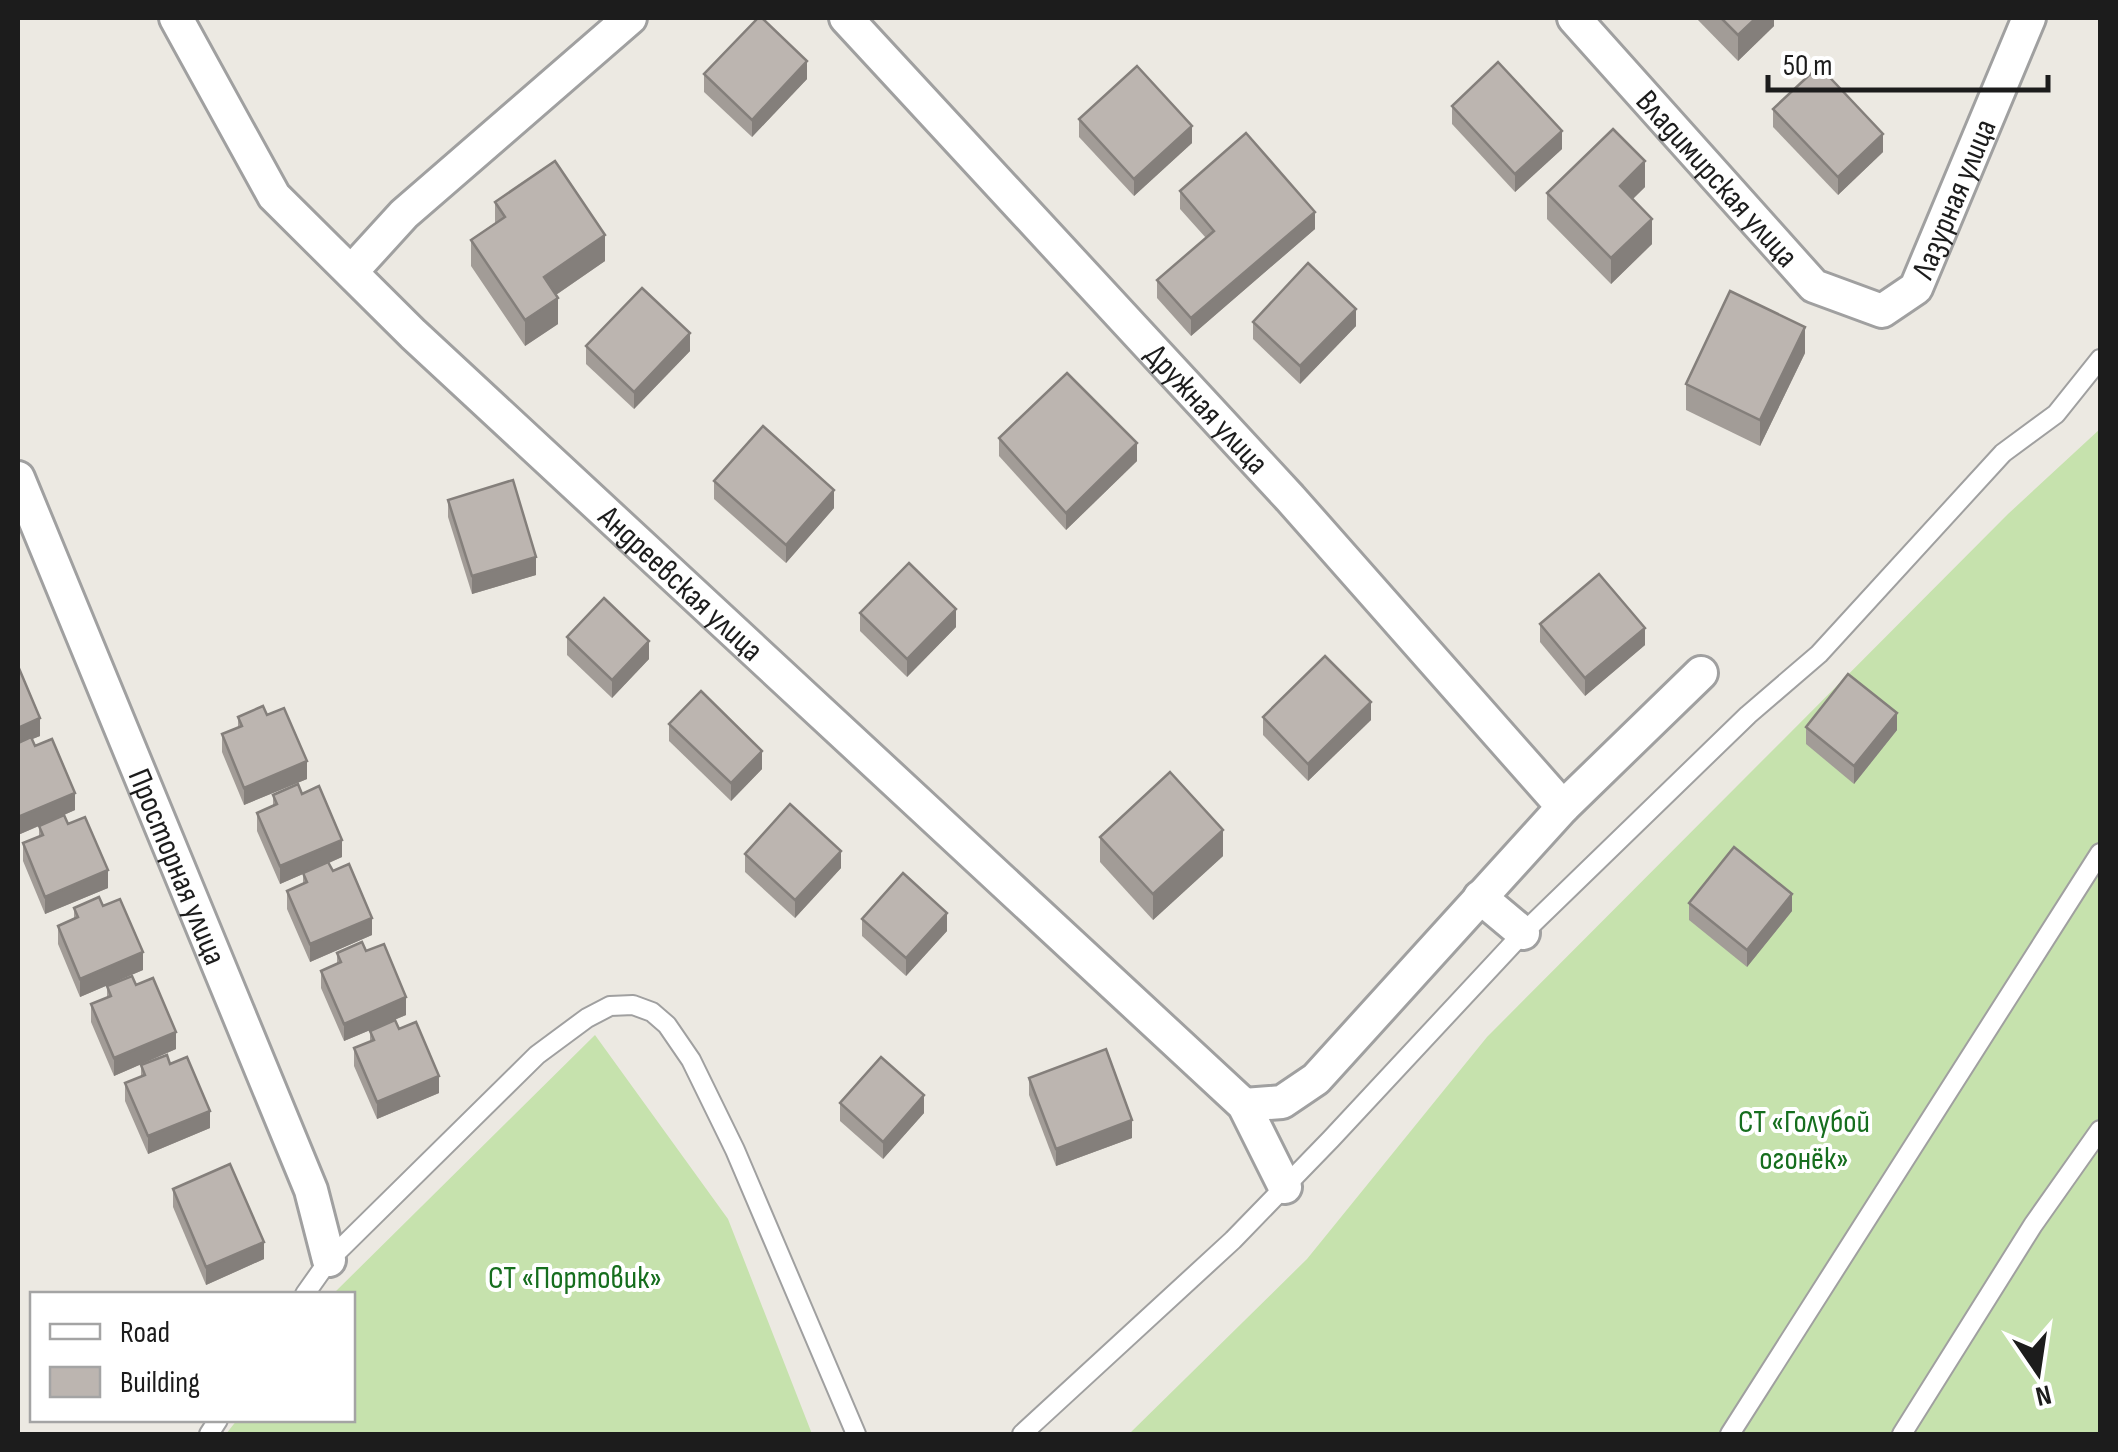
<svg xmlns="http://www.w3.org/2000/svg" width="2118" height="1452" font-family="'Sofia Sans Condensed',sans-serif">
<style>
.grass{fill:#c6e2ad}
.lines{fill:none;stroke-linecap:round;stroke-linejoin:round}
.service-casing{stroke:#a0a0a0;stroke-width:22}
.minor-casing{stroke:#a0a0a0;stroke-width:38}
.service{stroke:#fff;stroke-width:18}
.minor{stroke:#fff;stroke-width:32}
.wall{fill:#a29c97}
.shaded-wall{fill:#847f7b}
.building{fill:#bcb5b0;stroke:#847f7b;stroke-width:2.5}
.labels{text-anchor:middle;stroke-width:8;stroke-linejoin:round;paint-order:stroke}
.street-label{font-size:32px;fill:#1c1c1c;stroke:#fff}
.park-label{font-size:32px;fill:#166e1e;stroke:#fff}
</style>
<rect width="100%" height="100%" fill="#ece9e2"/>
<g class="grass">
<path d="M2100,429V1434H1129L1307,1259L1487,1037L2008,514Z"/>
<path d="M595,1035L728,1219L812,1434H226L237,1420H352V1294H333Z"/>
</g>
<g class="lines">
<g class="service-casing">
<g id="service">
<path d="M305,1294L329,1260L537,1055L587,1018L610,1006L633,1005L652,1012L667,1025L691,1060L735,1150L856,1434"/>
<path d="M209,1434L218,1420"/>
<path d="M1022,1434L1233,1240L1331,1139L1523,933L1748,715L1819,654L2003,453L2056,414L2100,359"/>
<path d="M1730,1434L2100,853"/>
<path d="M1902,1434L2033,1225L2100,1130"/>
</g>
</g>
<g class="minor-casing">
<g id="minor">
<path id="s1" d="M176,18L274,196L413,334L1244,1105L1285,1187"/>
<path id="s2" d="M846,18L1290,498L1563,807"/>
<path id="s3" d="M1574,18L1814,286L1882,311L1916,288L2029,18"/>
<path d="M352,271L404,214L630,18"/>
<path id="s4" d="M18,478L311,1190L329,1260"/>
<path d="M1480,897L1523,933"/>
<path d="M1244,1105L1282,1102L1316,1079L1563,807L1701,673"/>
</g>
</g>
<use href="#service" class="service"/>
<use href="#minor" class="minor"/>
</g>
<g class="wall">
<path d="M1696,18H1774V26L1738,61Z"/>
<path d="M704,74L807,79L752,137L704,92Z"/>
<path d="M1452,106L1562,149L1515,192L1452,124Z"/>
<path d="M1773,109L1883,152L1838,195L1773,127Z"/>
<path d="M1079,119L1192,143L1134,196L1079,137Z"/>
<path d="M1645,187L1633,199L1652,244L1611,284L1547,219V193Z"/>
<path d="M1180,191L1315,229L1191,336L1157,298V280L1206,238L1180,209Z"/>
<path d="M495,202L605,261L556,295L558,324L525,346L471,266V240L495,223Z"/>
<path d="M1253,322L1356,326L1300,384L1253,339Z"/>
<path d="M586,346L690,351L634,409L586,364Z"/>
<path d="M1805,353L1760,446L1686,410V384Z"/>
<path d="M999,438L1137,461L1066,530L999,456Z"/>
<path d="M714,481L834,508L786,563L714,499Z"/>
<path d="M448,500L536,575L472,594L448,517Z"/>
<path d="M860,613L956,627L907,677L860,631Z"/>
<path d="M1540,624L1645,645L1585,696L1540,642Z"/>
<path d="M567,637L649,659L612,698L567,655Z"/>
<path d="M18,666L40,736L32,739L75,810L64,815L68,824L108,888L45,914L23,861V843L39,837V826L18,835Z"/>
<path d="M267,715L307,779L244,805L222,752V734L238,728V717Z"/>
<path d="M1263,717L1371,720L1308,781L1263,735Z"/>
<path d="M669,724L762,769L731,801L669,741Z"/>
<path d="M1806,727L1897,730L1854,784L1806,744Z"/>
<path d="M302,794L342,857L329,863L372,935L310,962L287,909V891L303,884V874L280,884L257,831V813L273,806V795Z"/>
<path d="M1100,837L1223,856L1153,920L1100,862Z"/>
<path d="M745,854L841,868L795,918L745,872Z"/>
<path d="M1689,903L1792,911L1747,967L1689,920Z"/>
<path d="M103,906L143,970L80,997L58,944V926L74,919V908Z"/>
<path d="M862,919L947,931L906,976L862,936Z"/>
<path d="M366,951L406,1015L344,1041L321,988V971L337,964V953Z"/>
<path d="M107,986L176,1049L114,1076L91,1022V1004L107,998Z"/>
<path d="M399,1029L439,1093L377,1119L354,1066V1048L370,1042V1031Z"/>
<path d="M170,1064L210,1128L148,1154L125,1101V1083L141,1076V1065Z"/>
<path d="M1029,1078L1132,1138L1056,1166L1029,1095Z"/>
<path d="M840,1103L924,1113L883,1159L840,1121Z"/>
<path d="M173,1189L264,1259L206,1285L173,1207Z"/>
</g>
<g class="shaded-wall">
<path d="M1756,18H1774V26L1738,61V35Z"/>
<path d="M807,61V79L752,137V120Z"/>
<path d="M1192,126V143L1134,196V179Z"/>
<path d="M1562,131V149L1515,192V174Z"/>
<path d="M1883,134V152L1838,195V177Z"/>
<path d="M1645,161V187L1620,211V186Z"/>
<path d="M1315,212V229L1191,336V318Z"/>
<path d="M1652,219V244L1611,284V258Z"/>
<path d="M605,235V261L544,303V277Z"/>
<path d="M558,298V324L525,346V320Z"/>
<path d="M1356,309V326L1300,384V366Z"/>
<path d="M1805,327V353L1760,446V420Z"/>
<path d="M690,333V351L634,409V392Z"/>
<path d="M1137,443V461L1066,530V513Z"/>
<path d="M834,490V508L786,563V545Z"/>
<path d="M536,557V575L472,594V576Z"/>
<path d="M956,609V627L907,677V659Z"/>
<path d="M1645,628V645L1585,696V678Z"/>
<path d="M649,641V659L612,698V680Z"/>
<path d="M1371,702V720L1308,781V764Z"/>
<path d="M1897,713V730L1854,784V766Z"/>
<path d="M40,718V736L18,745V728Z"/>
<path d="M762,751V769L731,801V783Z"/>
<path d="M307,761V779L244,805V788Z"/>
<path d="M75,793V810L18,835V817Z"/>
<path d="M1223,830V856L1153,920V894Z"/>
<path d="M342,840V857L280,884V866Z"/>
<path d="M841,851V868L795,918V900Z"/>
<path d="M108,870V888L45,914V897Z"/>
<path d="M1792,894V911L1747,967V950Z"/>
<path d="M947,913V931L906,976V958Z"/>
<path d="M372,918V935L310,962V944Z"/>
<path d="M143,952V970L80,997V979Z"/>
<path d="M406,997V1015L344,1041V1024Z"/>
<path d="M176,1032V1049L114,1076V1058Z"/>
<path d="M439,1076V1093L377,1119V1102Z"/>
<path d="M924,1095V1113L883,1159V1142Z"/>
<path d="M210,1111V1128L148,1154V1136Z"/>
<path d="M1132,1120V1138L1056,1166V1149Z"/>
<path d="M264,1242V1259L206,1285V1267Z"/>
</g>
<g class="building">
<path d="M758,18H762L807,61L752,120L704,74Z"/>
<path d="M1721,18H1756L1738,35Z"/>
<path d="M1498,62L1562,131L1515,174L1452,106Z"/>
<path d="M1137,66L1192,126L1134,179L1079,119Z"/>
<path d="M1819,66L1883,134L1838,177L1773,109Z"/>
<path d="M1613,129L1645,161L1620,186L1652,219L1611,258L1547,193Z"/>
<path d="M1246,133L1315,212L1191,318L1157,280L1214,231L1180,191Z"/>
<path d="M555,161L605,235L544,277L558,298L525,320L471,240L505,217L495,202Z"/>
<path d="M1308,263L1356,309L1300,366L1253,322Z"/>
<path d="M642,288L690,333L634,392L586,346Z"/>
<path d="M1730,291L1805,327L1760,420L1686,384Z"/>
<path d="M1067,373L1137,443L1066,513L999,438Z"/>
<path d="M763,426L834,490L786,545L714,481Z"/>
<path d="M513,480L536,557L472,576L448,500Z"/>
<path d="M909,563L956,609L907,659L860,613Z"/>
<path d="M1599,574L1645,628L1585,678L1540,624Z"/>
<path d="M604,598L649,641L612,680L567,637Z"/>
<path d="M1325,656L1371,702L1308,764L1263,717Z"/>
<path d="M18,666L40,718L18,728Z"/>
<path d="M1848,674L1897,713L1854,766L1806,727Z"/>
<path d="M701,691L762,751L731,783L669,724Z"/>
<path d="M263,706L267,715L284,708L307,761L244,788L222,734L242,726L238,717Z"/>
<path d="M31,737L35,746L52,739L75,793L18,817V743Z"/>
<path d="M1170,772L1223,830L1153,894L1100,837Z"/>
<path d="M298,784L302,794L319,786L342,840L280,866L257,813L277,804L273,795Z"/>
<path d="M790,804L841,851L795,900L745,854Z"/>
<path d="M64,815L68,824L85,817L108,870L45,897L23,843L43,835L39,826Z"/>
<path d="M1734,847L1792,894L1747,950L1689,903Z"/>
<path d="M328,862L333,871L349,864L372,918L310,944L287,891L307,882L303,873Z"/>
<path d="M903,873L947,913L906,958L862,919Z"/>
<path d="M99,897L103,906L120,899L143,952L80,979L58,926L78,917L74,908Z"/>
<path d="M362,942L366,951L384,944L406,997L344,1024L321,971L341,962L337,953Z"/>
<path d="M132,976L136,985L153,978L176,1032L114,1058L91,1004L111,996L107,986Z"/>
<path d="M395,1020L399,1029L416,1022L439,1076L377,1102L354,1048L374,1040L370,1031Z"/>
<path d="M1106,1049L1132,1120L1056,1149L1029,1078Z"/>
<path d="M167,1055L170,1064L187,1057L210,1111L148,1136L125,1083L145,1075L141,1065Z"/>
<path d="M881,1057L924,1095L883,1142L840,1103Z"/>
<path d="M230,1164L264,1242L206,1267L173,1189Z"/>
</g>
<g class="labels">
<g class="street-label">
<text dy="11" stroke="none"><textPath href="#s3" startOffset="215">Владимирская улица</textPath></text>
<text dy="11" stroke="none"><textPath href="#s3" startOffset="570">Лазурная улица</textPath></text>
<text dy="11" stroke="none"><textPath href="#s2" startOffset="532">Дружная улица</textPath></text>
<text dy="11" stroke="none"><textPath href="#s1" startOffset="765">Андреевская улица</textPath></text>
<text dy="11" stroke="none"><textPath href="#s4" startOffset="420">Просторная улица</textPath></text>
</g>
<g class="park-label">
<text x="1804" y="1132">СТ «Голубой<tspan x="1804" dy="37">огонёк»</tspan></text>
<text x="575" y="1288">СТ «Портовик»</text>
</g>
</g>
<rect width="2118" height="1452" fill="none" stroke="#1c1c1c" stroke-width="40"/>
<rect x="30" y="1292" width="325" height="130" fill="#ffffff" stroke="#a4a4a4" stroke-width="2.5"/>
<rect x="50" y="1324" width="50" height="15" fill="#ffffff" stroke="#a4a4a4" stroke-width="2.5"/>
<text x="120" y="1342" font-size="30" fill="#1c1c1c">Road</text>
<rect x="50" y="1367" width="50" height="30" fill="#bcb5b0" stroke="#a4a4a4" stroke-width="2.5"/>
<text x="120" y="1392" font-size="30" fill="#1c1c1c">Building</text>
<g transform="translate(2038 1372) rotate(167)" stroke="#ffffff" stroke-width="8" paint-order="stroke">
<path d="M0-8L18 38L0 25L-18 38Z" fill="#1c1c1c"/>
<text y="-15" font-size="28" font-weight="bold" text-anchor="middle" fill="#1c1c1c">N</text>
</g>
<path d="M1768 75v15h280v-15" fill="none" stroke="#1c1c1c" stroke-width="5"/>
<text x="1783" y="75" font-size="30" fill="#1c1c1c" stroke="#ffffff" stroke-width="8" paint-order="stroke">50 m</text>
</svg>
